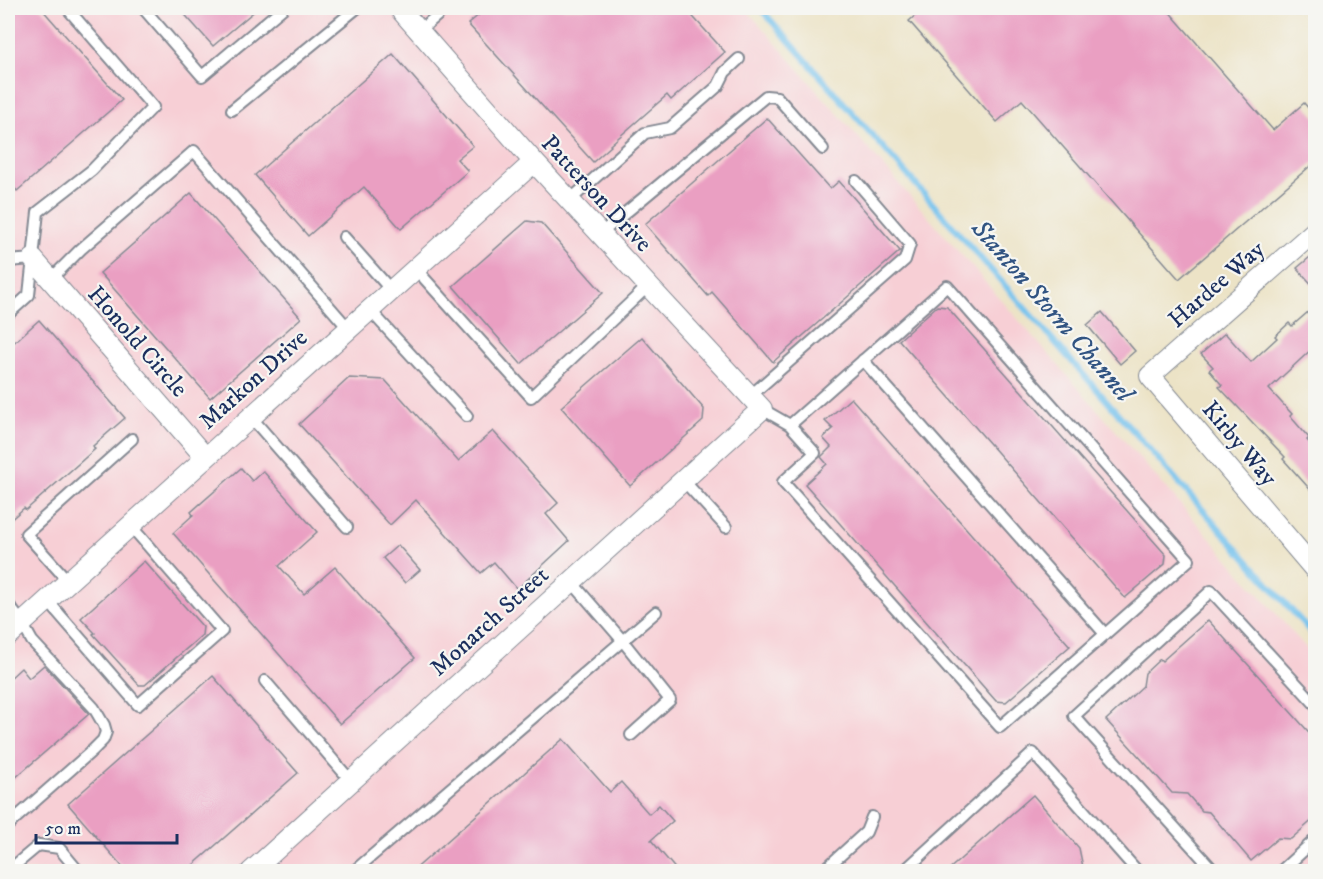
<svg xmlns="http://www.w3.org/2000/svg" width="1323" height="879" font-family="'IM FELL DW Pica',serif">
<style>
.built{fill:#f7cfd5}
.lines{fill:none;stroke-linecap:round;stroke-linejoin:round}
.stream{stroke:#72c1ed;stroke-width:6}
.building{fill:#ea9fc2}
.lane-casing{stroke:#848992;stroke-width:14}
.street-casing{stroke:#848992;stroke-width:22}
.lane{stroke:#fff;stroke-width:10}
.street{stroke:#fff;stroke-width:20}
.labels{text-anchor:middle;stroke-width:4.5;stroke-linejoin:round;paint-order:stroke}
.street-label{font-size:24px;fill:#1b2f5e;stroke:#f6f6f2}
.water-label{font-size:26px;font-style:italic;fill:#315482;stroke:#f6f6f2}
</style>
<rect width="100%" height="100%" fill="#f6f6f2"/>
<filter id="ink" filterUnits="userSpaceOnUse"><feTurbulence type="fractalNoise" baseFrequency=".0167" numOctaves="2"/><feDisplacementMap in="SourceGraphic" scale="12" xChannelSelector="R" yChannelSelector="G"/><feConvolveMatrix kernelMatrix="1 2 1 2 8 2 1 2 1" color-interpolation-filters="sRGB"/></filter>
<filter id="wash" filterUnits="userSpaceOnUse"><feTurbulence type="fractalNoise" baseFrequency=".008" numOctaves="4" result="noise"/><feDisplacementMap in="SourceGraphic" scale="24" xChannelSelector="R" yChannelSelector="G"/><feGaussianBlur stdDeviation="1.35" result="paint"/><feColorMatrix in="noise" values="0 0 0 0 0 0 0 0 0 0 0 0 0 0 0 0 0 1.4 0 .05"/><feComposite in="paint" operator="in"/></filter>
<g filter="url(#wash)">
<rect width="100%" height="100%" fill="#ece3c6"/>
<path class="built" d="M8,8H745L1315,658V871H8Z"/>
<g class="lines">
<path class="stream" d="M760,8L1316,638"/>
</g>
<g id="blocks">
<g class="building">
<path d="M15,8H41L122,100L17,191L8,180V14Z"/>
<path d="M179,8H258L213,46Z"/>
<path d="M487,8H685L725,52L671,100L667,95L610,145L611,146L593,162L468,24Z"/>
<path d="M924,8H1166L1273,130L1304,103L1316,117V161L1179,279L1022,100L997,122L909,21Z"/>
<path d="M393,54L473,146L457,159L468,171L401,229L364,187L308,236L255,175Z"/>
<path d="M767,118L830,189L839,181L900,251L773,362L712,292L708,296L645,224Z"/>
<path d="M191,193L301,318L210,398L100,273Z"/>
<path d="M527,221L541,223L603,293L521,364L453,286Z"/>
<path d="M1316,252V289L1297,268Z"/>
<path d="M937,306L947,307L1166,555L1165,564L1125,598L899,340Z"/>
<path d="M1102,312L1135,351L1120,364L1087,325Z"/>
<path d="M1308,312L1316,320V345L1269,389L1292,414L1290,416L1309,438L1307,440L1316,450V496L1283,459L1285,457L1219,387L1222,385L1209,370L1213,367L1201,354L1225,333L1251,362L1277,338L1275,336L1289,323L1292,326Z"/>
<path d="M39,320L125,418L93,446L95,449L26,510L24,508L8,522V348Z"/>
<path d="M642,337L704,409L703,421L630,486L561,407Z"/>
<path d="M349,378L385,380L458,461L493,431L558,503L546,514L569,541L517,589L494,562L481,573L416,500L390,525L299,424Z"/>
<path d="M851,398L1070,646L1006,702L996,701L805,484L827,464L821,457L831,447L823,438L833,429L825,421Z"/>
<path d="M241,468L252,481L263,471L317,532L279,566L304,594L335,567L415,658L340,724L173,533L193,515L191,512Z"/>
<path d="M398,545L420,570L405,583L383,558Z"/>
<path d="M144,561L203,627L202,635L145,685H139L93,634L95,633L81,618Z"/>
<path d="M1208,620L1316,740V817L1291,839L1278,838L1251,861L1209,812L1202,811L1187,794L1172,793L1106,720L1143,686L1145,673L1160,659L1162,661Z"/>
<path d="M44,665L89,714L8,784V680L21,668L29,678Z"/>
<path d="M213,676L298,773L185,872H127L68,804Z"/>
<path d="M563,739L610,792L621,782L649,814L659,805L673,821L651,840L678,872H412Z"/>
<path d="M1033,795L1079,848L1084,872H946Z"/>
</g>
</g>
</g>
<g filter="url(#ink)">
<use href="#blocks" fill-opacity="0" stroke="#848992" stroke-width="1.5"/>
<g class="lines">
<g class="lane-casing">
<g id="lane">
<path d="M143,8L202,76L283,8"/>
<path d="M419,31L446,8"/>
<path d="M232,110L357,8"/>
<path d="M569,201L645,133L670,128L718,86L725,72L739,59"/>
<path d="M600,234L766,96L777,97L823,149"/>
<path d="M344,237L391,290"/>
<path d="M8,261L33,259"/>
<path d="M415,268L531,397L648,286"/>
<path d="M51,279L81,249L194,151L348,328"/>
<path d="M369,309L467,416"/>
<path d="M8,314L29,295L38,212L92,170L153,107L67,8"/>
<path d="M863,360L1105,634"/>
<path d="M750,396L905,260L910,244L856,181"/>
<path d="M762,409L790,425L815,453L783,482L1000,727L1189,560L947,286L790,425"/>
<path d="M250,416L347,527"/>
<path d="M683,480L726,527"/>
<path d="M68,581L26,534L132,439"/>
<path d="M571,581L622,640L670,700L631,735"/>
<path d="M47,600L138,705L222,631L130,525"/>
<path d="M8,604L22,623L32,641L94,708L104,725L106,732L103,740L93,750L8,825"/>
<path d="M265,681L351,781"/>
<path d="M8,871L39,845L59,848L79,872"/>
<path d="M353,872L656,612"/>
<path d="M822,872L866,832L872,817"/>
<path d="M903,872L1033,753L1138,872"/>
<path d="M1215,872L1074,716L1211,591L1316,705"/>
<path d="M1280,872L1316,839"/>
</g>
</g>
<g class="street-casing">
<g id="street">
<path d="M1316,230L1150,376L1316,571"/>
<path d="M33,259L205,457"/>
<path d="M8,636L534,162"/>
<path d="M251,872L762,409L534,162L399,8"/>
</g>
</g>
<use href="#lane" class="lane"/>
<use href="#street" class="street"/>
</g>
</g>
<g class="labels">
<g class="street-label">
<text transform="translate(597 193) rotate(47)" y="8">Patterson Drive</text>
<text transform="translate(1216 284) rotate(-41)" y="8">Hardee Way</text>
<text transform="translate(138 341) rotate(49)" y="8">Honold Circle</text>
<text transform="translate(253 379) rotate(-42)" y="8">Markon Drive</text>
<text transform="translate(1240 443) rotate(50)" y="8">Kirby Way</text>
<text transform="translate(489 621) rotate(-42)" y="8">Monarch Street</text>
</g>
<g class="water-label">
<text transform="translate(1053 310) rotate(49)" y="9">Stanton Storm Channel</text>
</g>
</g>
<rect width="1323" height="879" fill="none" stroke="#f6f6f2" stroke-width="30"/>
<path d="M36 834v9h141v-9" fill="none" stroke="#1b2f5e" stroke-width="3"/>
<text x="45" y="834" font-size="18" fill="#1b2f5e" stroke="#f6f6f2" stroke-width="4.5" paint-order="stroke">50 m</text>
</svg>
